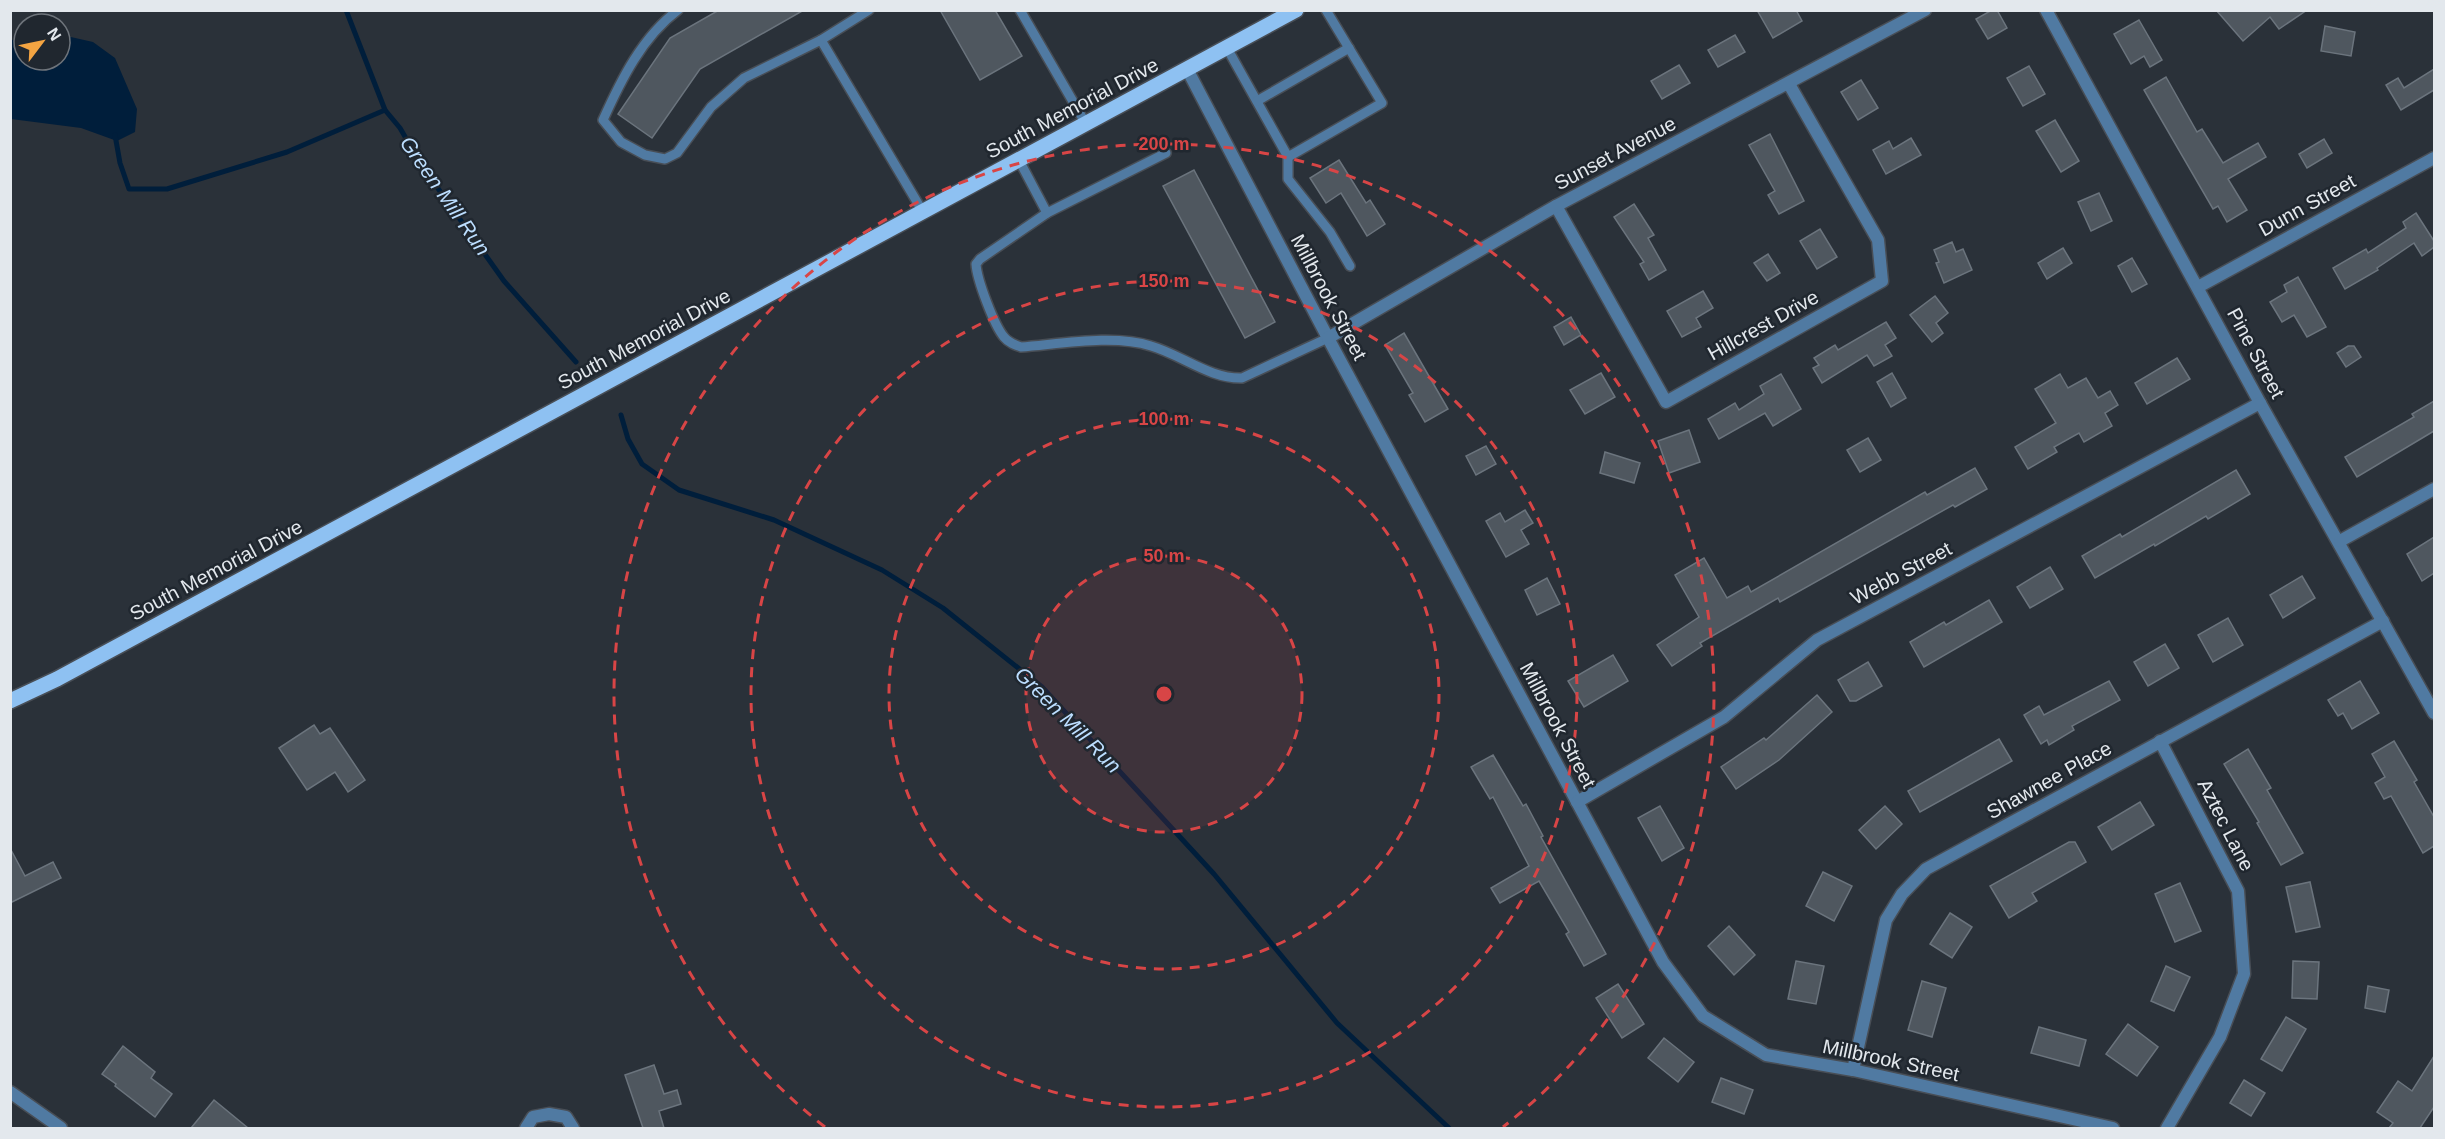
<svg xmlns="http://www.w3.org/2000/svg" width="2445" height="1139" font-family="Arial,sans-serif">
<style>
.water{fill:#001e3b}
.lines{fill:none;stroke-linecap:round;stroke-linejoin:round}
.stream{stroke:#001e3b;stroke-width:5}
.building{fill:#4f575f;stroke:#6b747d;stroke-width:1.5}
.lane-casing{stroke:#484e56;stroke-width:12}
.street-casing{stroke:#484e56;stroke-width:15}
.primary-casing{stroke:#484e56;stroke-width:18}
.lane{stroke:#507aa2;stroke-width:9}
.street{stroke:#507aa2;stroke-width:12}
.primary{stroke:#8ec1f2;stroke-width:15}
.ring{fill:none;stroke:#d84546;stroke-width:3;stroke-dasharray:10 8}
.labels{text-anchor:middle;stroke-width:5;stroke-linejoin:round;paint-order:stroke}
.street-label{font-size:20px;fill:#e3e8ed;stroke:#20272f}
.water-label{font-size:21px;font-style:italic;fill:#bcdeff;stroke:#20272f}
.centre{fill:#d84546;stroke:#20272f;stroke-width:3}
.ring-label{font-size:18px;text-anchor:middle;font-weight:bold;fill:#d84546;stroke:#20272f;stroke-width:5;stroke-linejoin:round;paint-order:stroke}
</style>
<rect width="100%" height="100%" fill="#2a3139"/>
<path class="water" d="M62,35L93,42L115,58L137,109L135,132L117,141L81,128L11,119V40L24,39V60H60Z"/>
<g class="lines">
<g class="stream">
<path d="M346,10L385,110L400,128L422,166L504,281L576,362"/>
<path d="M115,135L120,163L129,189H167L287,152L385,110"/>
<path d="M621,415L628,439L642,464L679,490L774,520L882,570L943,608L1042,687L1214,874L1337,1023L1449,1128"/>
</g>
</g>
<g class="building">
<path d="M719,10H804L700,69L652,138L618,114L670,38Z"/>
<path d="M940,10H995L1022,56L980,80Z"/>
<path d="M1757,10H1796L1802,21L1773,38Z"/>
<path d="M1992,10H1997L2007,28L1988,39L1976,19Z"/>
<path d="M2216,10H2307L2279,29L2270,17L2243,41Z"/>
<path d="M2139,20L2162,60L2150,67L2144,56L2131,64L2114,34Z"/>
<path d="M2325,26L2355,32L2351,56L2321,51Z"/>
<path d="M1735,35L1745,52L1718,67L1708,50Z"/>
<path d="M1679,65L1690,83L1662,99L1651,81Z"/>
<path d="M2029,66L2045,94L2023,106L2007,78Z"/>
<path d="M2434,69V90L2401,110L2386,85L2398,78L2404,88Z"/>
<path d="M2166,77L2197,132L2202,129L2223,163L2258,143L2266,157L2228,179L2247,210L2227,222L2218,206L2213,209L2144,90Z"/>
<path d="M1861,80L1878,108L1858,120L1841,92Z"/>
<path d="M2055,120L2079,161L2061,172L2036,131Z"/>
<path d="M1770,134L1804,201L1779,214L1768,195L1775,191L1749,145Z"/>
<path d="M1911,138L1921,155L1886,174L1873,150L1889,141L1893,149Z"/>
<path d="M2324,139L2332,153L2307,168L2299,154Z"/>
<path d="M1339,160L1366,203L1370,200L1385,224L1367,236L1341,193L1326,203L1310,178Z"/>
<path d="M1194,170L1275,322L1245,338L1163,186Z"/>
<path d="M2099,193L2112,221L2091,231L2078,202Z"/>
<path d="M1634,204L1654,235L1648,238L1666,270L1649,280L1640,264L1644,262L1614,217Z"/>
<path d="M2416,213L2434,241V247L2422,256L2414,243L2377,268L2378,270L2345,289L2333,268L2366,249L2368,253L2406,228L2403,222Z"/>
<path d="M1820,229L1837,257L1817,269L1800,241Z"/>
<path d="M1952,242L1956,252L1963,249L1972,270L1944,283L1936,263L1939,262L1934,250Z"/>
<path d="M2063,248L2072,263L2047,279L2038,263Z"/>
<path d="M1768,254L1780,273L1767,281L1754,263Z"/>
<path d="M2132,258L2147,284L2132,292L2118,266Z"/>
<path d="M2298,277L2326,327L2307,337L2294,315L2282,322L2270,302L2287,292L2284,285Z"/>
<path d="M1703,291L1713,308L1696,318L1701,327L1682,337L1667,311Z"/>
<path d="M1935,296L1948,313L1936,323L1943,333L1932,342L1910,315Z"/>
<path d="M1571,317L1581,335L1564,345L1554,327Z"/>
<path d="M1886,322L1896,338L1885,345L1892,356L1874,366L1867,355L1822,383L1813,368L1819,365L1814,358L1835,345L1838,350Z"/>
<path d="M1404,333L1448,409L1425,422L1409,395L1413,393L1385,345Z"/>
<path d="M2348,346H2354L2361,357L2346,367L2337,353Z"/>
<path d="M2177,358L2190,379L2147,404L2135,383Z"/>
<path d="M1601,373L1615,397L1585,414L1570,390Z"/>
<path d="M1892,373L1906,398L1891,407L1877,382Z"/>
<path d="M1781,374L1801,409L1773,426L1765,413L1719,439L1708,419L1735,403L1739,410L1764,394L1760,386Z"/>
<path d="M2060,374L2068,388L2086,378L2098,398L2110,391L2118,405L2105,413L2112,426L2084,442L2079,433L2054,447L2057,452L2028,469L2015,447L2056,423L2035,389Z"/>
<path d="M2434,401V431L2357,477L2345,457L2414,417L2412,414Z"/>
<path d="M1689,430L1700,462L1669,473L1658,441Z"/>
<path d="M1868,438L1881,460L1860,472L1847,450Z"/>
<path d="M1486,446L1496,464L1476,475L1466,456Z"/>
<path d="M1605,452L1640,463L1634,483L1600,473Z"/>
<path d="M1975,468L1987,489L1955,507L1953,505L1780,602L1778,598L1700,643L1702,646L1672,666L1657,645L1699,617L1675,575L1704,558L1727,598L1748,586L1751,592L1925,492L1927,495Z"/>
<path d="M2236,470L2250,494L2208,519L2206,516L2155,546L2154,544L2095,578L2082,556L2120,534L2122,537Z"/>
<path d="M1525,510L1533,523L1521,530L1529,544L1506,557L1486,521L1500,513L1505,522Z"/>
<path d="M2434,537V573L2422,581L2407,554Z"/>
<path d="M2050,567L2063,589L2030,608L2017,587Z"/>
<path d="M2302,576L2315,598L2283,618L2270,595Z"/>
<path d="M1547,578L1560,604L1537,615L1525,590Z"/>
<path d="M1989,600L2002,622L1924,667L1910,642L1944,622L1946,625Z"/>
<path d="M2228,618L2243,645L2213,662L2198,635Z"/>
<path d="M2165,644L2179,668L2148,686L2134,662Z"/>
<path d="M1613,655L1628,681L1584,707L1568,681Z"/>
<path d="M1868,662L1882,686L1856,701H1850L1838,680Z"/>
<path d="M2109,681L2120,700L2072,726L2074,730L2049,745L2047,740L2041,744L2024,715L2039,706L2044,715Z"/>
<path d="M2360,681L2379,713L2352,729L2343,713L2338,716L2328,700Z"/>
<path d="M1817,695L1832,712L1779,760L1736,789L1721,767L1764,738L1766,740Z"/>
<path d="M314,725L320,734L330,728L365,780L348,792L335,772L307,790L279,748Z"/>
<path d="M1999,739L2012,761L1920,812L1908,791Z"/>
<path d="M2394,741L2417,780L2414,782L2434,817V846L2423,853L2391,796L2384,799L2375,783L2385,777L2372,754Z"/>
<path d="M2248,749L2271,788L2267,790L2303,853L2281,865L2257,823L2259,822L2224,764Z"/>
<path d="M1493,755L1523,806L1526,804L1543,836L1541,837L1606,954L1584,966L1566,934L1569,932L1539,881L1500,903L1491,888L1529,866L1493,797L1490,799L1471,767Z"/>
<path d="M2140,802L2154,825L2112,850L2098,827Z"/>
<path d="M1660,806L1684,848L1662,861L1638,818Z"/>
<path d="M1885,806L1902,824L1876,849L1859,830Z"/>
<path d="M2069,842H2075L2086,862L2032,893L2037,901L2009,918L1990,886Z"/>
<path d="M10,848L25,876L53,862L61,878L10,903Z"/>
<path d="M1823,872L1852,886L1834,921L1806,906Z"/>
<path d="M2310,882L2320,927L2296,932L2286,887Z"/>
<path d="M2180,883L2201,931L2175,942L2155,894Z"/>
<path d="M1950,913L1972,927L1952,958L1930,944Z"/>
<path d="M1729,926L1755,955L1734,975L1708,946Z"/>
<path d="M1796,961L1824,966L1816,1004L1788,999Z"/>
<path d="M2293,961L2319,962L2317,999L2292,998Z"/>
<path d="M2166,966L2190,977L2174,1011L2151,1001Z"/>
<path d="M1922,981L1946,988L1932,1037L1908,1030Z"/>
<path d="M1618,984L1644,1024L1622,1038L1596,998Z"/>
<path d="M2368,986L2389,990L2385,1012L2365,1008Z"/>
<path d="M2286,1017L2306,1029L2282,1071L2261,1059Z"/>
<path d="M2128,1024L2158,1047L2137,1076L2106,1054Z"/>
<path d="M2039,1027L2086,1040L2079,1066L2031,1053Z"/>
<path d="M1664,1038L1694,1062L1678,1082L1648,1058Z"/>
<path d="M123,1046L155,1072L151,1078L172,1094L155,1117L115,1086L116,1084L102,1074Z"/>
<path d="M2434,1056V1107L2420,1128H2389L2393,1123L2377,1112L2398,1081L2412,1091Z"/>
<path d="M654,1065L664,1094L677,1090L681,1104L659,1111L664,1128H643L625,1075Z"/>
<path d="M1721,1078L1753,1090L1744,1114L1712,1102Z"/>
<path d="M2244,1080L2265,1093L2251,1116L2230,1103Z"/>
<path d="M214,1100L248,1128H191Z"/>
</g>
<g class="lines">
<g class="lane-casing">
<g id="lane">
<path d="M678,10C642,37 621,80 603,120L621,142L645,155L665,159L677,153L711,107L744,78L821,40"/>
<path d="M869,10L821,40L923,212"/>
<path d="M1020,10L1086,124"/>
<path d="M1227,48L1288,157L1382,103L1326,10"/>
<path d="M1257,101L1349,48"/>
<path d="M1166,153L1047,213L980,259L976,264C977,280 994,325 1004,337C1009,343 1015,345 1021,347C1060,344 1114,334 1151,346C1182,355 1210,379 1242,378L1328,338"/>
<path d="M1288,157V179L1330,232L1350,266"/>
<path d="M1019,160L1047,213"/>
</g>
</g>
<g class="street-casing">
<g id="street">
<path d="M2046,10L2260,403L2434,713"/>
<path d="M1187,69L1328,338L1663,962L1703,1016L1766,1055L1853,1070L2113,1128"/>
<path d="M1556,206L1666,402L1882,281L1878,240L1789,84"/>
<path d="M2198,287L2434,158"/>
<path d="M1328,338L1556,206L1925,10"/>
<path d="M2340,541L2434,489"/>
<path d="M2160,741L2238,891L2244,974L2220,1037L2167,1128"/>
<path d="M1577,802L1724,717L1817,640L2260,403"/>
<path d="M1853,1070L1886,920L1902,894L1926,869L2383,621"/>
<path d="M10,1092L61,1128"/>
<path d="M526,1128L533,1117L549,1114L566,1117L573,1128"/>
</g>
</g>
<g class="primary-casing">
<path id="primary" d="M10,701L57,679L1296,10"/>
</g>
<use href="#lane" class="lane"/>
<use href="#street" class="street"/>
<use href="#primary" class="primary"/>
</g>
<circle cx="1164" cy="694" r="138" fill="#d84546" fill-opacity=".12"/>
<g class="ring">
<circle cx="1164" cy="694" r="138"/>
<circle cx="1164" cy="694" r="275"/>
<circle cx="1164" cy="694" r="413"/>
<path d="M825 1127A550 550 0 1 1 1503 1127"/>
</g>
<g class="labels">
<g class="street-label">
<text transform="translate(1072 108) rotate(-28)" y="7">South Memorial Drive</text>
<text transform="translate(1615 153) rotate(-28)" y="7">Sunset Avenue</text>
<text transform="translate(2307 205) rotate(-29)" y="7">Dunn Street</text>
<text transform="translate(1329 297) rotate(62)" y="7">Millbrook Street</text>
<text transform="translate(1763 325) rotate(-29)" y="7">Hillcrest Drive</text>
<text transform="translate(644 339) rotate(-28)" y="7">South Memorial Drive</text>
<text transform="translate(2256 353) rotate(62)" y="7">Pine Street</text>
<text transform="translate(216 570) rotate(-28)" y="7">South Memorial Drive</text>
<text transform="translate(1901 573) rotate(-28)" y="7">Webb Street</text>
<text transform="translate(1558 725) rotate(62)" y="7">Millbrook Street</text>
<text transform="translate(2049 780) rotate(-29)" y="7">Shawnee Place</text>
<text transform="translate(2226 825) rotate(63)" y="7">Aztec Lane</text>
<text transform="translate(1891 1060) rotate(12)" y="7">Millbrook Street</text>
</g>
<g class="water-label">
<text transform="translate(445 196) rotate(55)" y="7">Green Mill Run</text>
<text transform="translate(1068 720) rotate(45)" y="7">Green Mill Run</text>
</g>
</g>
<circle cx="1164" cy="694" r="9" class="centre"/>
<g class="ring-label">
<text x="1164" y="150">200 m</text>
<text x="1164" y="287">150 m</text>
<text x="1164" y="425">100 m</text>
<text x="1164" y="562">50 m</text>
</g>
<rect width="2445" height="1139" fill="none" stroke="#e3e8ed" stroke-width="24"/>
<g transform="translate(42 42) rotate(58)"><circle r="28" fill="#20272f" stroke="#6e747b" stroke-width="1.5"/>
<path d="M0-4.5L10 22L0 15L-10 22Z" fill="#f3a442"/>
<text y="-9" font-size="16" font-weight="bold" text-anchor="middle" fill="#e3e8ed">N</text>
</g>
</svg>
